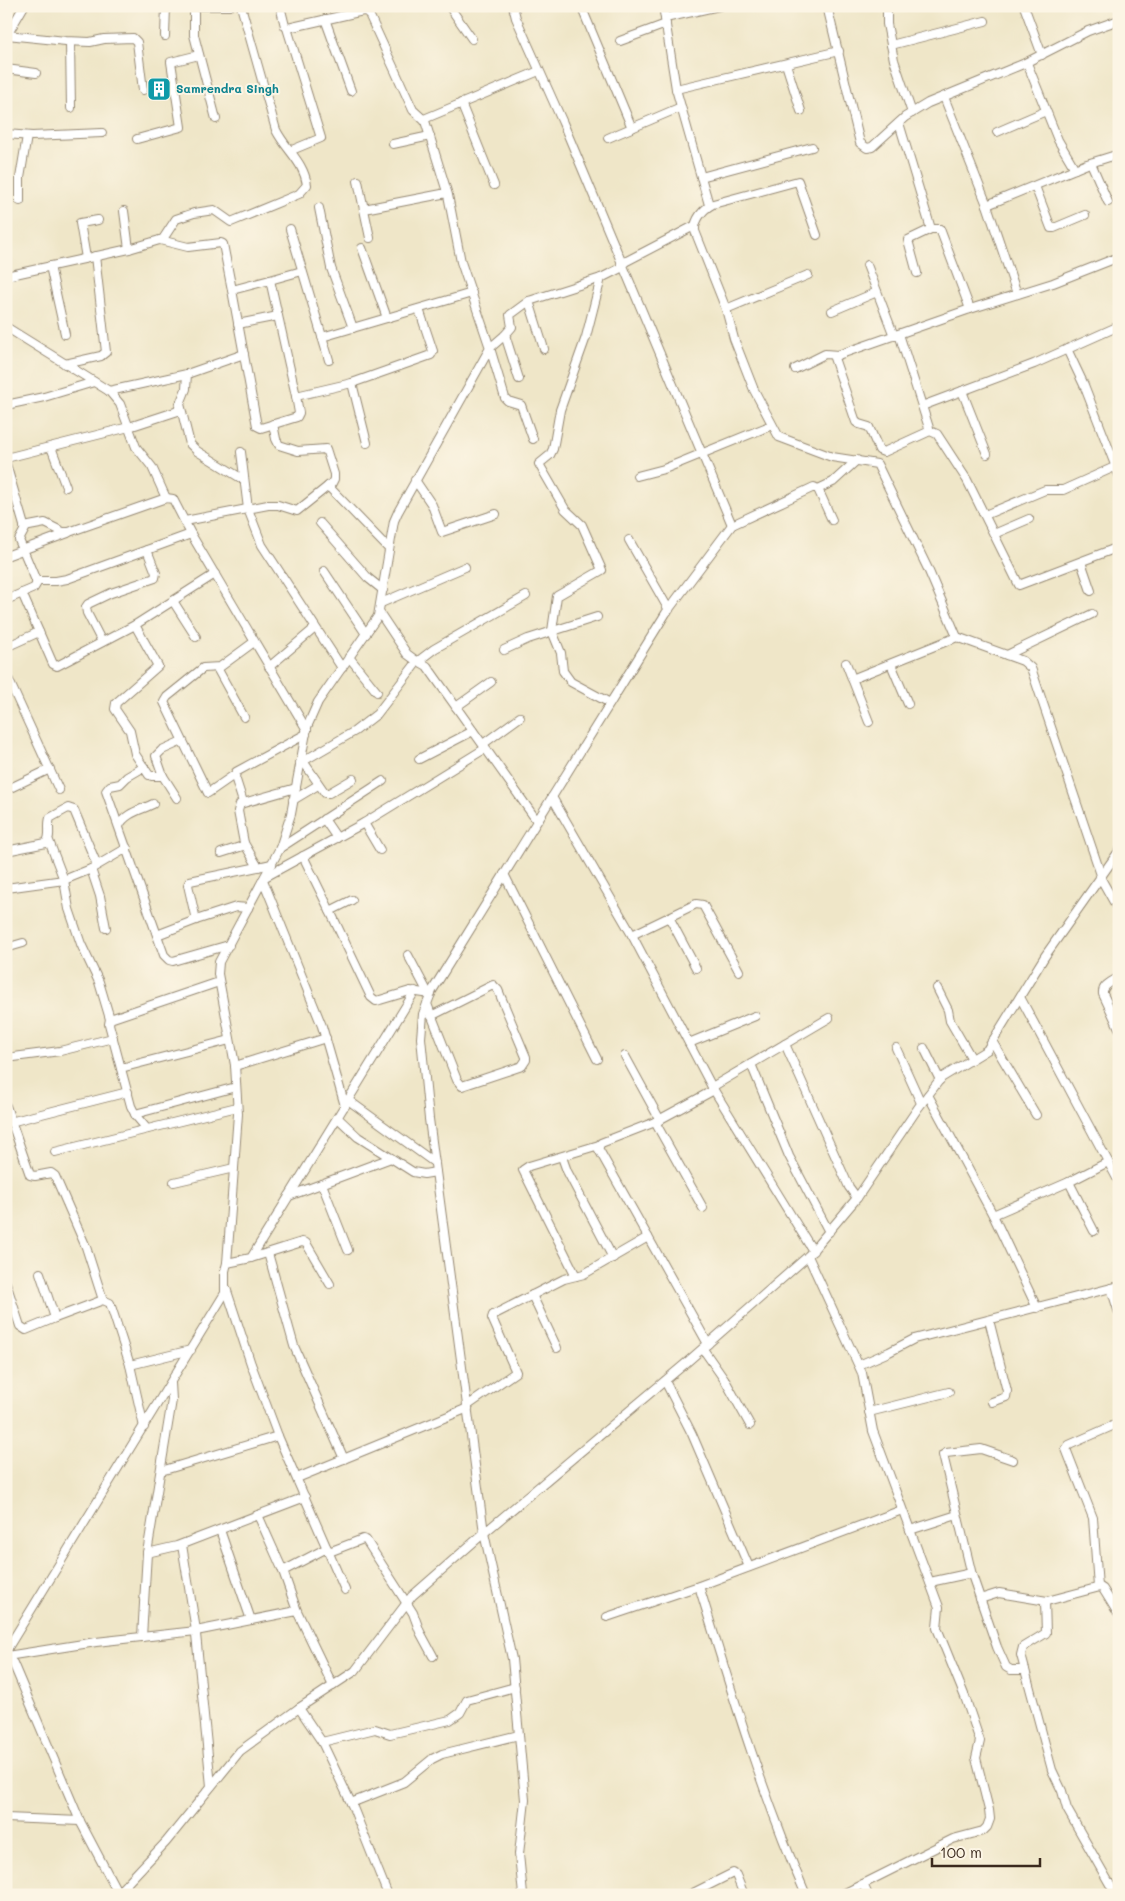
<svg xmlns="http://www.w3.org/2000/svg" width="1125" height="1901" font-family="Mali,sans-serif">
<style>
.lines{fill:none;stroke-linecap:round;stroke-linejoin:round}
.minor-casing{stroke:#958873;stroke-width:10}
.minor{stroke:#fff;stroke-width:8}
.labels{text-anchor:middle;stroke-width:4;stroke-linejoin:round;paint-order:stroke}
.culture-label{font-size:12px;font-weight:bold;fill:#0d838f;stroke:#fcf5e5;text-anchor:start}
</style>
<rect width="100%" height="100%" fill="#fcf5e5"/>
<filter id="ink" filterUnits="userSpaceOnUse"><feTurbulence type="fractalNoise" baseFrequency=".02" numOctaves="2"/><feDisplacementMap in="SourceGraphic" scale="10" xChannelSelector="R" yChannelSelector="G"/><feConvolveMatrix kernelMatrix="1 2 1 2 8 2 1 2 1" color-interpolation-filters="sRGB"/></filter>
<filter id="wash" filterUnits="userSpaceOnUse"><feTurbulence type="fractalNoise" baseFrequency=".0096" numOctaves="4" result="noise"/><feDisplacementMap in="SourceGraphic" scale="20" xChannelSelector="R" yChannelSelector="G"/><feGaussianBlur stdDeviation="1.12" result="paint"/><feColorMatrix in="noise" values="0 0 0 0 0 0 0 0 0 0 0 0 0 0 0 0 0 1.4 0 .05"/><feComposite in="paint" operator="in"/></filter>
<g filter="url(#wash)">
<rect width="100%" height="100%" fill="#efe6c8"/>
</g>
<g filter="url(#ink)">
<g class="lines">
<g class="minor-casing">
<g id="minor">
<path d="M190,6H230"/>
<path d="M449,6L472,39"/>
<path d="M513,6L516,18L563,123L732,525"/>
<path d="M581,6L632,128"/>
<path d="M663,6L676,89L709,205"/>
<path d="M827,6L860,143L867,148L872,147L905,117L928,103L1023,64L1088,31L1119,20"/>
<path d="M887,6V24L894,60L912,113"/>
<path d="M1024,6L1042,55"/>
<path d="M194,7V35L216,119"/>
<path d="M665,18L719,6"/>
<path d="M325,19L351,91"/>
<path d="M287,28L321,138L292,150"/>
<path d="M7,35L66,41L90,42L104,39L133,38L137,42L143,90"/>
<path d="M165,36L166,6"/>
<path d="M6,37L24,6"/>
<path d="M620,41L666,24"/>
<path d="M70,42L71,108"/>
<path d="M891,45L985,21"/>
<path d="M1027,63L1058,140L1075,169"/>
<path d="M786,64L801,111"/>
<path d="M6,69L36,73"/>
<path d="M676,89L839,51"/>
<path d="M944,97L987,205L1017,294"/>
<path d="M461,103L494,185"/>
<path d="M424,119L539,71"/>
<path d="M899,123L931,229"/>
<path d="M997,132L1046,111"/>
<path d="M6,134L32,136L102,133"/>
<path d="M608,138L681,107"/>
<path d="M137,139L181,127L171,62L199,55"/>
<path d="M393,144L430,136"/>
<path d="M1091,163L1108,202"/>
<path d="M701,177L812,147"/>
<path d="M358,181L370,238"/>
<path d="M1035,186L1051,228H1054L1085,215"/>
<path d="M20,201V178L27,136"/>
<path d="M987,205L1087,164L1119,154"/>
<path d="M319,208L331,268L353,328"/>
<path d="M364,209L447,193"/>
<path d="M124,211L129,249"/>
<path d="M290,229L329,360"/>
<path d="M817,235L798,181L713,204C703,209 694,220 695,231L726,309L734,339L754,390L779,437L832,457L877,464L928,569L957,637L1023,661L1031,668L1101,875"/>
<path d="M160,240L188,247L221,243L223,244L232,290L270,280L296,396L352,383L431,355L433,351L419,309"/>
<path d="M362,248L387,318"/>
<path d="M86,258L80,223L98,220"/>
<path d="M621,264L694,226"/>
<path d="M867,265L894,336"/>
<path d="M50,266L65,334"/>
<path d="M917,273L908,240L931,229H940L970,309"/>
<path d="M6,276L129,249L163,239L176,219L194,213L214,210L231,222L299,194L307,185C304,162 286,150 276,130L241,6"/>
<path d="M601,278L586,337L560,410L553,449L550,455L539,464L565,509L582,525L602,570L557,596L552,631L561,653L563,671L571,682L610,703"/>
<path d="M270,280L302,271"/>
<path d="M232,290L257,426L261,428L297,417L299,413L296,396"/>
<path d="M529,301L510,315L512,327L505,335L490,348L505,398L508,401L521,405L533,439"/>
<path d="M726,309L808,275"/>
<path d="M832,311L877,292"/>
<path d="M238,324L278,316"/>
<path d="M6,327L109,391L120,404L136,447L152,467L166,498"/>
<path d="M899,334L930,431"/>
<path d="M505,335L519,379"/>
<path d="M322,337L472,293"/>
<path d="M544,349L529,301L601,278L623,267"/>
<path d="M1067,349L1084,385L1119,475"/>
<path d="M833,355L856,422L859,424L869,427L879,450L884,452L930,431L937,434L967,480L1019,585L1119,547"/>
<path d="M65,364L101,356L106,352L95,256"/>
<path d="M795,369L825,354L838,355L970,309L1053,283L1119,257"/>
<path d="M187,374L186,389L180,404L190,444L197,451L244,480"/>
<path d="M352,383L367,443"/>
<path d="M109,391L187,374L244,354"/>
<path d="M962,391L987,454"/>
<path d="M6,405L44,397L94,382"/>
<path d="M922,406L1034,364L1119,326"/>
<path d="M51,447L66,487"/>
<path d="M241,452L248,509L262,545L342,668"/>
<path d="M6,458L129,427L178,411L180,404"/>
<path d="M6,464L25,529L19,540L37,583L34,588L6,600"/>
<path d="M637,476L664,469L772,425"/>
<path d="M415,480L432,505L442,532L496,514"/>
<path d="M328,486L389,549"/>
<path d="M818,489L833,482L857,460"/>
<path d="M985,515L1045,490H1063L1119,465"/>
<path d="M832,520L818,489L814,487L732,525L666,613L432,991L423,1014L421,1038L429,1119L484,1533L686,1363L808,1256L857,1198L918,1108L941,1078L987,1050L1045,956L1119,851"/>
<path d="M185,521L268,505H278L297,511L332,483L334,479V474L326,449L298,451L279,445L276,439L273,424"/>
<path d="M320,523L368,578L383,590"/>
<path d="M24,527L45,523L63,532H69L166,498L173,499L191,534L307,730"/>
<path d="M994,534L1029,519"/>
<path d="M629,540L669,610"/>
<path d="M6,556L68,533"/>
<path d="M1081,562L1091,591"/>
<path d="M324,571L366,634"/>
<path d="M36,581H56L67,579L191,534"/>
<path d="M22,593L53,664L57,666L135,625L215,574"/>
<path d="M173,601L196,637"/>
<path d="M381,603L465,567"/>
<path d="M379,612L407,654L418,662H420L427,666L537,821"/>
<path d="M135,625L158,666L116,703L115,709L130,731L135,754L149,775L152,776H163L177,798"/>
<path d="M102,642L87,613L86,607L88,604L111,593L155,578L156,573L147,550"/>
<path d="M6,647L39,632"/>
<path d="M504,650L528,639L597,617"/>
<path d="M1007,655L1092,614"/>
<path d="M349,657L377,692"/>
<path d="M846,663L869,722"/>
<path d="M891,664L908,704"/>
<path d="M269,667L315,628"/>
<path d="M217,668L244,717"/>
<path d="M6,674L59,790"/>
<path d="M852,679L957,637"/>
<path d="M456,707L491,682"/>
<path d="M483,744L520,717"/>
<path d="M419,759L473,731"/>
<path d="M303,761L325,793H329L353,779"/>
<path d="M300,763L355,731L377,714L417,662L434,649L526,596"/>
<path d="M144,767L127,777L120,784L110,786L106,791L164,955L169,960L173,961L229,945"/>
<path d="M234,775L208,793L164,702L167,697L203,668L220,667L254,642"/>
<path d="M163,776L156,756L162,750L182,741"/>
<path d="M6,790L50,769"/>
<path d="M552,797L632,935L712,1087L813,1251"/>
<path d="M293,800L318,785"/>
<path d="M243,802L235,777L236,772L306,734"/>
<path d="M324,819L337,838"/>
<path d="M364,823L380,850"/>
<path d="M119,826C125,813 141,810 153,804"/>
<path d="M49,841L64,880L91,869L127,848"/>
<path d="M244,843L258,867"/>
<path d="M280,848L383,781"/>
<path d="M6,851L46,843C52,836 47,827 50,818L68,808L74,810L97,865"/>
<path d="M221,853L243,846L244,843L238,811L240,804L296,788"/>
<path d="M303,856L330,911"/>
<path d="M91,869L100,896L106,928"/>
<path d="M504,874L597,1059"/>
<path d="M265,877L364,823L486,748"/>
<path d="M1100,877L1119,911"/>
<path d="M263,880L322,1026L345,1106"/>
<path d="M6,888L64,880L69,909L81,944L99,982L110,1019"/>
<path d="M352,900L330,911L371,997L376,1001L380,1000L410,991L431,994"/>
<path d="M669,917L696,968"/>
<path d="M196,920L236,907L248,908"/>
<path d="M157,935L196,920L188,885L190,881L272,864"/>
<path d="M632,935L696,904L703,905L739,971"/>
<path d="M6,948L23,943"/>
<path d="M408,955L428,993"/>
<path d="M1119,977C1112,982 1102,985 1103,994L1119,1028"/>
<path d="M937,988L948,1010L950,1021L972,1059"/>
<path d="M1020,997L1119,1182"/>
<path d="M427,1004L457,1080L462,1086L522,1066L526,1060V1057L498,990L493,985L431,1016"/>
<path d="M992,1041L1036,1115"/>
<path d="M689,1043L755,1016"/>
<path d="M785,1044L849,1187L857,1198"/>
<path d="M896,1048L921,1103"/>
<path d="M924,1048L940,1080"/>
<path d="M625,1056L660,1120"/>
<path d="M6,1058L60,1051L113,1038"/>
<path d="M751,1064L789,1156L829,1232"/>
<path d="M235,1066L326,1038"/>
<path d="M121,1068L230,1040"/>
<path d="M712,1087L829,1018"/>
<path d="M928,1095L993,1215L1037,1308"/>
<path d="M348,1100L435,1163"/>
<path d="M6,1106L30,1175L35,1176L51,1173L55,1176L86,1247L103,1300"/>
<path d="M135,1114L236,1087"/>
<path d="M338,1118L358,1137L413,1172L424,1174L436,1172"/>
<path d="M10,1122L128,1092"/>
<path d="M655,1122L703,1208"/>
<path d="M147,1129L136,1116L131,1106L109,1024L110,1019L219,982"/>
<path d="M55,1152L237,1107"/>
<path d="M562,1157L567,1171L613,1258"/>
<path d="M174,1182L234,1168"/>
<path d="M1069,1182L1094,1231"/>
<path d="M322,1184L348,1250"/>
<path d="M289,1196L391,1158"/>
<path d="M993,1215L1069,1182L1108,1162"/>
<path d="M268,1253L294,1346L344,1459"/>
<path d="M808,1256L862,1373L873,1431L939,1607L937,1628L965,1697L980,1741L976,1758L989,1810L990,1819L987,1827L983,1831L953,1839L841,1895"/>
<path d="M251,1258L302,1242L306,1243L330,1284"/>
<path d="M227,1263L251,1258L415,991"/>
<path d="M40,1273L55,1318"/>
<path d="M576,1276L523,1170L529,1166L599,1145"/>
<path d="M6,1283L20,1326L26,1330L55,1318L103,1300L110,1303L130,1365L144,1427"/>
<path d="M226,1288L251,1364L278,1436L345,1590"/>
<path d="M1111,1288L1119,1313"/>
<path d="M532,1295L557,1348"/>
<path d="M989,1320L1007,1391L1006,1397L992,1402"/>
<path d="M708,1344L598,1148L601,1143L655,1122L714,1090"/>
<path d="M703,1349L726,1382L750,1425"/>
<path d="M130,1365L191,1350"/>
<path d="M859,1365L889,1352L914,1339L1119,1286"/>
<path d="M665,1381L692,1434L749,1567"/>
<path d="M467,1406L516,1372L492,1318L493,1315L564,1279L584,1274L648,1237"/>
<path d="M869,1412L949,1392"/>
<path d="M161,1471L278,1436"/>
<path d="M297,1478L468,1408"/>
<path d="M258,1515L283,1571L297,1611L333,1686"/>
<path d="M220,1530L251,1620"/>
<path d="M910,1530L957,1515"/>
<path d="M182,1545L195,1624L211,1786"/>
<path d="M329,1552L363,1539L366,1540L413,1613L420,1632L433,1656"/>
<path d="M147,1553L177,1546L305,1497"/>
<path d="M283,1571L327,1548"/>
<path d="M972,1575L943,1455L946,1453L981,1449L1013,1460"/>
<path d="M930,1582L967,1574L972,1575L997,1647L1006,1667L1011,1670H1025"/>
<path d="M699,1586C731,1690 762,1794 806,1895"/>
<path d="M1098,1587L1093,1518L1066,1449L1069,1445L1119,1423"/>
<path d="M980,1599L999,1593L1047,1601L1100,1587L1103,1589L1119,1615"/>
<path d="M1045,1601L1046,1633L1023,1647L1021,1655L1052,1770L1062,1791L1067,1809L1116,1895"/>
<path d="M607,1617L699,1586L902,1510"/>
<path d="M142,1637L147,1553L172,1400L171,1383"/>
<path d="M6,1651L225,1293V1271L227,1263L238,1114L235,1065L218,974L219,962L280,848L291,814L307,727L318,702L378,616L394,521L398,512L490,348L461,262L448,195L425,121L413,110L368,12L363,11L288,28L285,26L280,6"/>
<path d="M6,1656L13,1663L80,1821L119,1895"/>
<path d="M7,1656L96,1642L196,1631L297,1611"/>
<path d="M299,1708L322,1742L352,1805L388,1895"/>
<path d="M322,1742L375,1729L390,1734L450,1720L460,1713L467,1700L515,1687"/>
<path d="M351,1803L404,1782L432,1759L442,1754L519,1735"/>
<path d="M6,1818L80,1821"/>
<path d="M863,1884L868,1895"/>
<path d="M116,1895L166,1842L240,1751L299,1708L355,1671L412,1596L484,1533L512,1659L525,1800L519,1854L523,1895"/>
<path d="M689,1895L733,1873L736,1875L744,1895"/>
</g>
</g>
<use href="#minor" class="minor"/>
</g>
</g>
<defs>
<g id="building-square" transform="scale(1.25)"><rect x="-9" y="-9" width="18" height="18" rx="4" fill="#0f9aa8" stroke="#fcf5e5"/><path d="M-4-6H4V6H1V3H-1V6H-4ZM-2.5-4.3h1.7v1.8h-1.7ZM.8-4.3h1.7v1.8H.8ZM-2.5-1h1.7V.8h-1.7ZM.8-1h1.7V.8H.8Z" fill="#fff"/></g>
</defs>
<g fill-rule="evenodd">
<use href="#building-square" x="159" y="89"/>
</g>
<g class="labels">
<g class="culture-label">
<text x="176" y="93">Samrendra Singh</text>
</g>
</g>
<rect width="1125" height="1901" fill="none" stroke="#fcf5e5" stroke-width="25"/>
<path d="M932 1858v8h108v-8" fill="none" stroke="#3b2a1e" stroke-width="2.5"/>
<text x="940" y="1858" font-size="15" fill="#3b2a1e" stroke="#fcf5e5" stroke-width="4" paint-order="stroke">100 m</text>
</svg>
